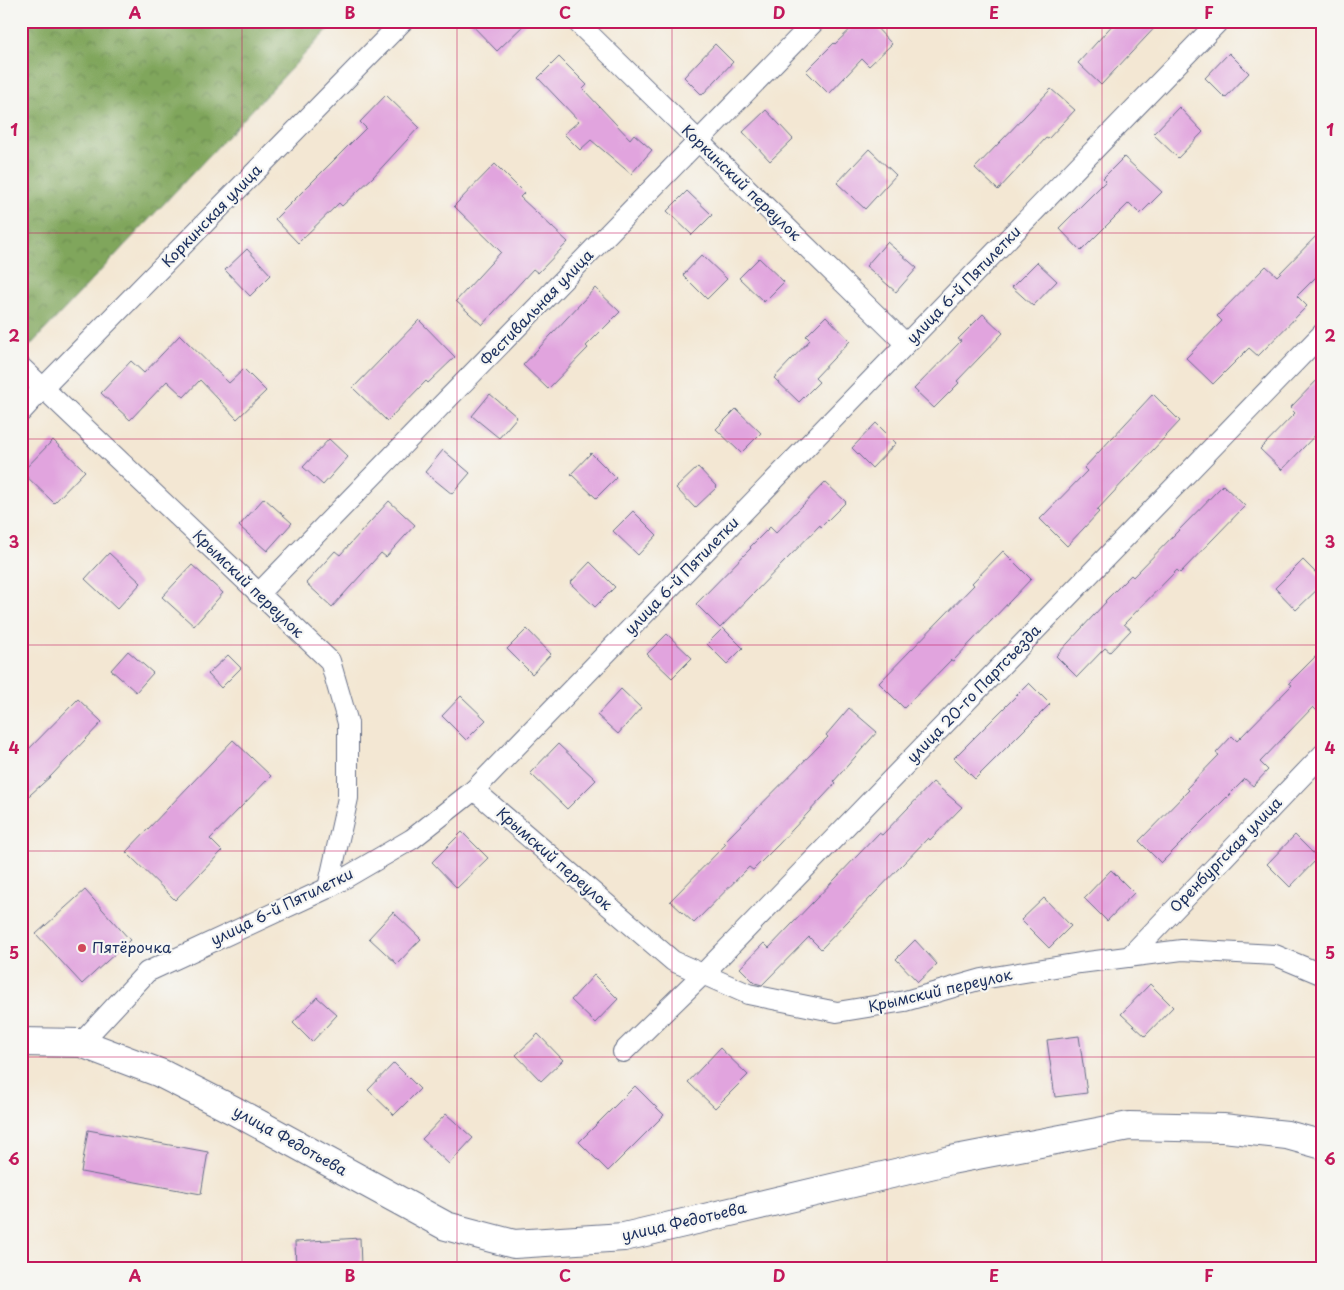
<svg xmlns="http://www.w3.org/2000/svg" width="1344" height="1290" font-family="'Playpen Sans',sans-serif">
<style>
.forest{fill:url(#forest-crowns);stroke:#4e6a5d}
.building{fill:#e1a4de}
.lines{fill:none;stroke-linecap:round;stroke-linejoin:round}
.minor-casing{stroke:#676f87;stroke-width:22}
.secondary-casing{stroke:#676f87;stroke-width:30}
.minor{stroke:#fff;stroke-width:20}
.secondary{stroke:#fff;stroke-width:28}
.grid{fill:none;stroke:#c2185b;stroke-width:1;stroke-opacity:0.55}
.poi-dot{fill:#d1495b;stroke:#f6f6f2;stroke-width:2}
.labels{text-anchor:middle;stroke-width:4.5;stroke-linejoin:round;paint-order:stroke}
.street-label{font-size:15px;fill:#1b2f5e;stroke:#f6f6f2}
.poi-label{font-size:15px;fill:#1b2f5e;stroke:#f6f6f2;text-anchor:start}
.neatline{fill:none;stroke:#c2185b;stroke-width:2}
.grid-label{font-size:16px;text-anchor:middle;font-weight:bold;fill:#c2185b}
</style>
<defs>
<pattern id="forest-crowns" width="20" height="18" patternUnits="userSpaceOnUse" patternTransform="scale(1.25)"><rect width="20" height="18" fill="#80a65c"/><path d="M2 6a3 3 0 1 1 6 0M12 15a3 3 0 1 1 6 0" fill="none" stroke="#68884f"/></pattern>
</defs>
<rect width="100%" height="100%" fill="#f6f6f2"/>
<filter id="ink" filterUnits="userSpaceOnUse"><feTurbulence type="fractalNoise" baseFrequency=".02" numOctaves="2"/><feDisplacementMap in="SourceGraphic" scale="10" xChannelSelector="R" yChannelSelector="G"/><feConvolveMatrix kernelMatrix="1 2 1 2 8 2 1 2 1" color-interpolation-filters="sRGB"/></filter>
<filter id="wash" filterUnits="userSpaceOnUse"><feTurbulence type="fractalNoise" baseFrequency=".0096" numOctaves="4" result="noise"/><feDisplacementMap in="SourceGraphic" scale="20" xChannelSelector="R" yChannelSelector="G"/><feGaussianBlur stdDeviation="1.12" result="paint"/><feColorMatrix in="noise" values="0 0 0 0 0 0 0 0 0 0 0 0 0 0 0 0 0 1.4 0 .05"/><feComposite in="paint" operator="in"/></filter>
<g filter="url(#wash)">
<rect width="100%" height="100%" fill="#f3e7d3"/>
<path class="forest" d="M21,21H336L26,350L21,346Z"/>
<g id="blocks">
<g class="building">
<path d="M468,21H528L497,51Z"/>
<path d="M859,21H870L892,44L869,66L862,59L829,94L806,71L834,43L835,44Z"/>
<path d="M1116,21H1161L1101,85L1078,63Z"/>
<path d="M715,44L733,62L702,95L684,77Z"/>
<path d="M1229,53L1249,73L1225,98L1205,78Z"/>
<path d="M559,57L587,85L583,89L630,139L634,134L652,150L631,174L591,140L580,150L564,134L579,121L538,78Z"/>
<path d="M1051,89L1075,110L1048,139L1046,138L998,190L975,168Z"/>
<path d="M386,95L419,127L373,177L342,206L339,203L298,243L275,219L366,128L360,122Z"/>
<path d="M1179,107L1203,132L1178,158L1153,134Z"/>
<path d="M766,110L793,139L770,161L743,132Z"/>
<path d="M869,149L896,175L865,209L837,183Z"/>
<path d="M1124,157L1162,192L1140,214L1129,203L1081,251L1059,228L1106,181L1103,178Z"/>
<path d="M495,164L524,193L520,197L568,242L538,273L533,269L482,325L456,301L501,252L454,206Z"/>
<path d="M687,191L712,215L692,235L667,211Z"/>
<path d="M1323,229V270L1297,296L1307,306L1258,356L1249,348L1213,384L1186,358L1222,321L1217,316L1266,266L1277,276Z"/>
<path d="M887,242L917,268L896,292L866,266Z"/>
<path d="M247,249L271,275L250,296L225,270Z"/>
<path d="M702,255L727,279L707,299L683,275Z"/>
<path d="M759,258L784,282L764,302L739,278Z"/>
<path d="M1037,262L1057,281L1033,306L1012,287Z"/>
<path d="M595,288L620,312L586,346L588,348L548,389L523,365Z"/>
<path d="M983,314L1003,333L957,381L959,383L934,408L914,389L961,341L958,339Z"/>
<path d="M826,316L850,341L815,378L819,382L799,402L774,378L810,340L806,336Z"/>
<path d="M419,320L455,357L428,383L426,381L387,421L353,388Z"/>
<path d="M180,335L229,383L244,369L266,391L237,419L200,380L184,397L167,381L130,420L101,393L131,361L144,373Z"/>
<path d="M1323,374V427L1282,470L1260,449L1295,413L1290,408Z"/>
<path d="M490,394L517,417L499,438L472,416Z"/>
<path d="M1153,394L1180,421L1097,510L1099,512L1067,546L1040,519L1087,471L1084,468Z"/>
<path d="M736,409L761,433L741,453L716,429Z"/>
<path d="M876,423L896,443L872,468L852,448Z"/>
<path d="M329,439L348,457L323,485L303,467Z"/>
<path d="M53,440L85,471L54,503L22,472Z"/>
<path d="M443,450L470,473L452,494L425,472Z"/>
<path d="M591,453L616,478L596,498L571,474Z"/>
<path d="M698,467L717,487L695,508L676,488Z"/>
<path d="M825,482L846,502L821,527L820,525L720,628L696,604L751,548L750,547L770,527L776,533Z"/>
<path d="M1223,485L1245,506L1180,573L1177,570L1124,624L1131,630L1110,652L1105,648L1077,677L1056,656L1106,602L1105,601L1131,575L1133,577Z"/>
<path d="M264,498L292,523L267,551L239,526Z"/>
<path d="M389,501L415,525L386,557L381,553L332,607L306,583L335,551L340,555Z"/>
<path d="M633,511L657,535L638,555L613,531Z"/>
<path d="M1003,551L1031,579L953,661L951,660L904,708L879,683L974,585L972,583Z"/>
<path d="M109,553L141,583L117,609L85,579Z"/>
<path d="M1303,560L1323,580V584L1296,610L1275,588Z"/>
<path d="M590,562L615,587L595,607L570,583Z"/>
<path d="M192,565L223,593L194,626L162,597Z"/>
<path d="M723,628L743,648L727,664L707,644Z"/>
<path d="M527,629L551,654L532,674L507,649Z"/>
<path d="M667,634L692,658L672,678L647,654Z"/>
<path d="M1323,649V717L1313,707L1260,762L1268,770L1253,786L1245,779L1161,863L1139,841L1189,790L1187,788L1219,755L1216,753L1232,736L1237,741L1292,685L1289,683Z"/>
<path d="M128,651L153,673L136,692L111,670Z"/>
<path d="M228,655L241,668L221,688L208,674Z"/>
<path d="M1029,683L1050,704L975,779L954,758Z"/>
<path d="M621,689L641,708L618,734L597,715Z"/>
<path d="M461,696L486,720L466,740L442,716Z"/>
<path d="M78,699L102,722L51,776L21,803V757Z"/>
<path d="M849,708L877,732L834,781L836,783L779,844L753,870L749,867L694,923L670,901L726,844L724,842L828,737L826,735Z"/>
<path d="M233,740L271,776L210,839L222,851L175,900L126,852Z"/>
<path d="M558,744L596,780L567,809L530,773Z"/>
<path d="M933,782L962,807L930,840L928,838L821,949L809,937L762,985L755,983L740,968L764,943L769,948L879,833L882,835Z"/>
<path d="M462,832L488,858L457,888L432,862Z"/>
<path d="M1295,835L1318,858L1290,887L1267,864Z"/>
<path d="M1111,870L1134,893L1107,921L1084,898Z"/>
<path d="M85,890L130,940L82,984L36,934Z"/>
<path d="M1044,898L1071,926L1049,948L1021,920Z"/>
<path d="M393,912L421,939L397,964L369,938Z"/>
<path d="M915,940L937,964L918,982L896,959Z"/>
<path d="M594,975L618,999L595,1023L571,1000Z"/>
<path d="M1150,984L1173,1007L1145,1036L1121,1014Z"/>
<path d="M317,997L337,1015L312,1042L293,1023Z"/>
<path d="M538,1034L563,1060L541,1081L516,1055Z"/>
<path d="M1079,1036L1087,1093L1055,1097L1047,1040Z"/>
<path d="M720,1048L748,1075L715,1108L688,1082Z"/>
<path d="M394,1063L420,1089L394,1115L368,1090Z"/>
<path d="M635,1086L664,1115L608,1171L579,1142Z"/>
<path d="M446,1114L473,1138L449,1164L422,1139Z"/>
<path d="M88,1130L208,1152L201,1194L81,1172Z"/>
<path d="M360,1238L361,1267L296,1269L295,1242Z"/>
</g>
</g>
</g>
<g filter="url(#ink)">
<use href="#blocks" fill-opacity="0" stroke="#676f87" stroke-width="1"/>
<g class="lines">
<g class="minor-casing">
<g id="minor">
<path d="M576,21L906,344"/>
<path d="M21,367L330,661L348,723V798L328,888"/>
<path d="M21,412L43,388L403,21"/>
<path d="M258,594L815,21"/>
<path d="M474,790L673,961L748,994L837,1012L905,1001L982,979L1080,963L1182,950L1275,955L1323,975"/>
<path d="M1129,957L1323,754"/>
<path d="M81,1043L147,972L328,888L412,839L474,790L1219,21"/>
<path d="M623,1052L703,974L1323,333"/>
</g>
</g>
<g class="secondary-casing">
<path id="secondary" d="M21,1042L81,1043L160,1073L233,1110L446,1226L514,1244L624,1237L951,1160L1129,1126L1223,1128L1287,1135L1323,1145"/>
</g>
<use href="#minor" class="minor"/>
<use href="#secondary" class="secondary"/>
</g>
</g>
<path class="grid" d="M242,21V1269M457,21V1269M672,21V1269M887,21V1269M1102,21V1269M21,233H1323M21,439H1323M21,645H1323M21,851H1323M21,1057H1323"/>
<circle class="poi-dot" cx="82" cy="948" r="5"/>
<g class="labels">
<g class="street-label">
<text transform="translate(741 183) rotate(44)" y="5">Коркинский переулок</text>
<text transform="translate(212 216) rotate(-46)" y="5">Коркинская улица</text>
<text transform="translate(964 285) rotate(-46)" y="5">улица 6-й Пятилетки</text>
<text transform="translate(537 308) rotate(-46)" y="5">Фестивальная улица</text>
<text transform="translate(682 576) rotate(-46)" y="5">улица 6-й Пятилетки</text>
<text transform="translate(248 584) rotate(44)" y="5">Крымский переулок</text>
<text transform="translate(974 694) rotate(-46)" y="5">улица 20-го Партсъезда</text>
<text transform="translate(1226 855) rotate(-46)" y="5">Оренбургская улица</text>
<text transform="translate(554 859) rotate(41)" y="5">Крымский переулок</text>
<text transform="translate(282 907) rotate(-26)" y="5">улица 6-й Пятилетки</text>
<text transform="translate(940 991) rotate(-13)" y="5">Крымский переулок</text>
<text transform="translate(290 1141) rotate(29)" y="5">улица Федотьева</text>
<text transform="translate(684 1222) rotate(-13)" y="5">улица Федотьева</text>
</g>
<g class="poi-label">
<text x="92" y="953">Пятёрочка</text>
</g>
</g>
<rect width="1344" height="1290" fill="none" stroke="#f6f6f2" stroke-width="55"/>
<rect x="28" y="28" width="1288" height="1234" class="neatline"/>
<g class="grid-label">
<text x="135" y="19">A</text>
<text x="350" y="19">B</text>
<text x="565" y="19">C</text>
<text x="779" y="19">D</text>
<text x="994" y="19">E</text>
<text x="1209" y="19">F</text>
<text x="14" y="136">1</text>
<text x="1330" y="136">1</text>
<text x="14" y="342">2</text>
<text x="1330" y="342">2</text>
<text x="14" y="548">3</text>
<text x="1330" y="548">3</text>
<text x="14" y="754">4</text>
<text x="1330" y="754">4</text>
<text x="14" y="959">5</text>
<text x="1330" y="959">5</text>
<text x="14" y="1165">6</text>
<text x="1330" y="1165">6</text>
<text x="135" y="1282">A</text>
<text x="350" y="1282">B</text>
<text x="565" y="1282">C</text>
<text x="779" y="1282">D</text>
<text x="994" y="1282">E</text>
<text x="1209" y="1282">F</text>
</g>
</svg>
